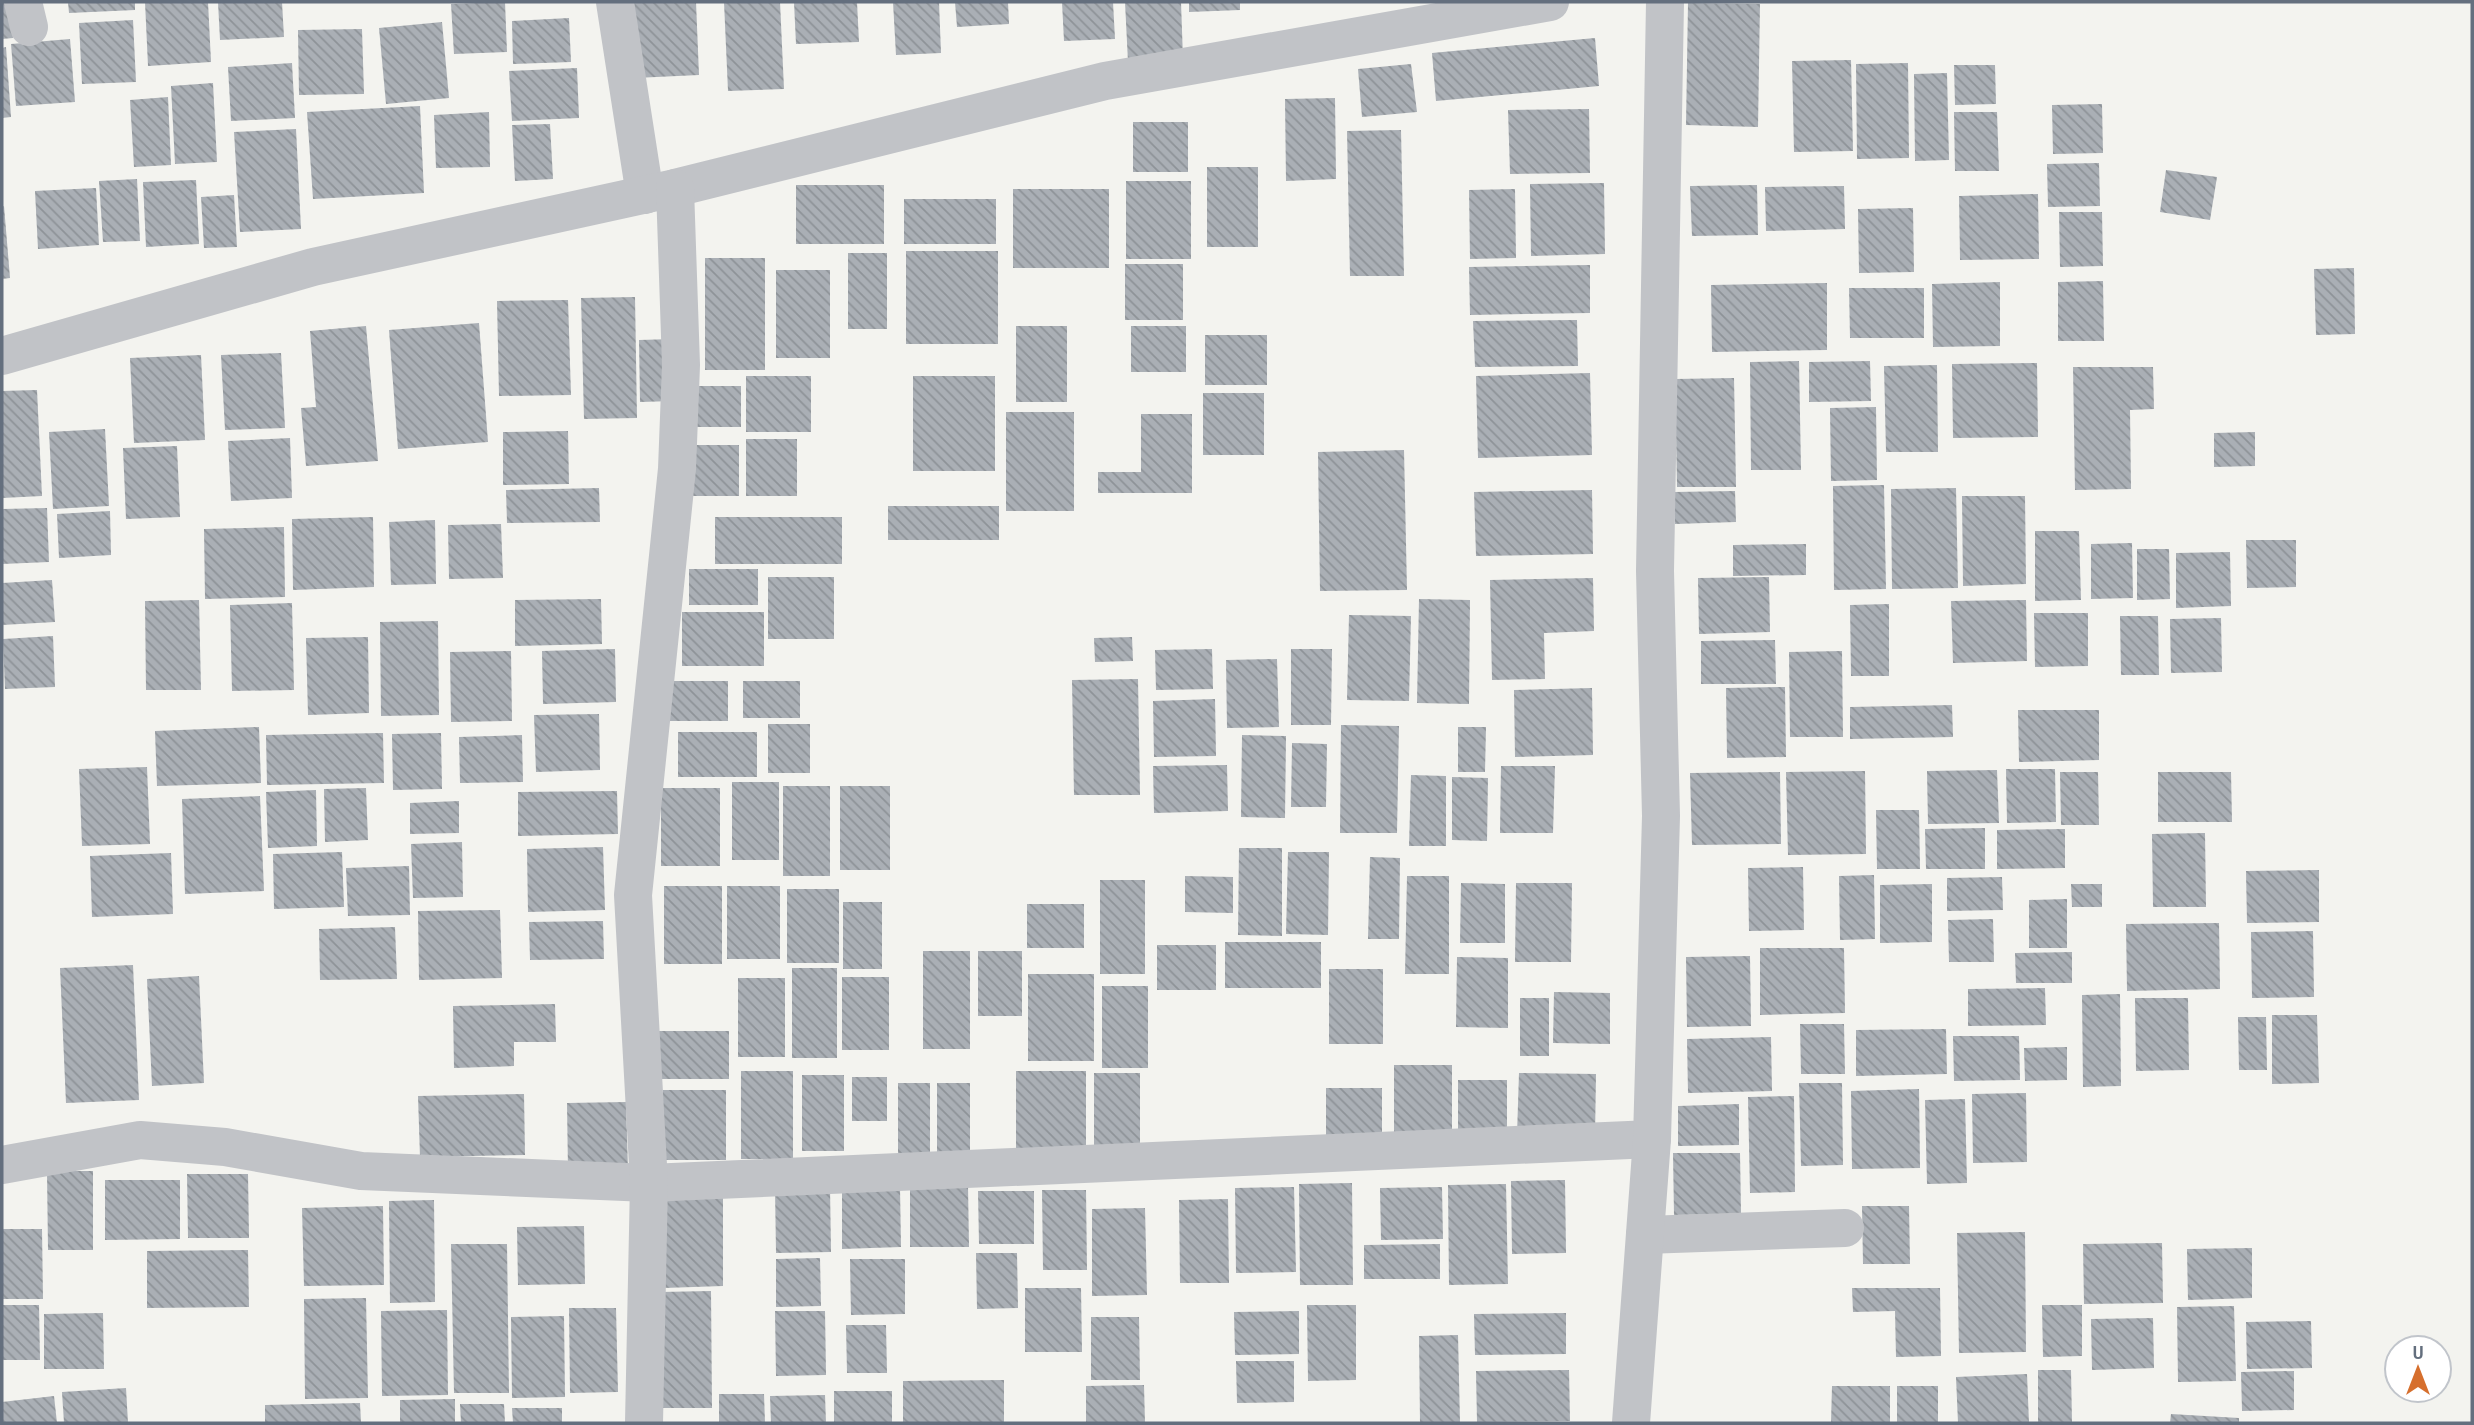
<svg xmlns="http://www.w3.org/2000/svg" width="2474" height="1425" font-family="'Archivo Narrow',sans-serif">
<defs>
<pattern id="building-back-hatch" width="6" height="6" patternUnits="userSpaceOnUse" patternTransform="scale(1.75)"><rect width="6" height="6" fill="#aaafb5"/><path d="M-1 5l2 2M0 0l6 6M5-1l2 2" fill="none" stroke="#8e9398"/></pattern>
</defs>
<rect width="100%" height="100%" fill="#f3f3ef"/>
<g fill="url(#building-back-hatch)">
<polygon points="2,2 10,2 13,38 2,39"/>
<polygon points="68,2 135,2 135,10 69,13"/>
<polygon points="145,2 208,2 211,62 148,66"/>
<polygon points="218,2 282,2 284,37 220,40"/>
<polygon points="505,2 507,52 454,54 451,4"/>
<polygon points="631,2 696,2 699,75 635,78"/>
<polygon points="724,2 780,2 784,89 728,91"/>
<polygon points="794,2 857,2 859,42 796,44"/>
<polygon points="893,2 939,2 941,53 896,55"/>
<polygon points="955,2 1008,2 1009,24 957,27"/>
<polygon points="1062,2 1113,2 1115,39 1064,41"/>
<polygon points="1125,2 1181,2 1183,59 1128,62"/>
<polygon points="1189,2 1240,2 1240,10 1189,12"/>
<polygon points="1688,3 1760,4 1758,127 1686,125"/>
<polygon points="569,18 571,62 513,64 512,21"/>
<polygon points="133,20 136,82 82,84 79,23"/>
<polygon points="442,22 449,98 386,104 379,28"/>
<polygon points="362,29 364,94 299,95 298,30"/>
<polygon points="1595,38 1599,86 1436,101 1432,53"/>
<polygon points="70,39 75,102 16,106 11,44"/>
<polygon points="6,47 11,117 2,118 2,48"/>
<polygon points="1851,60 1853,151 1794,152 1792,61"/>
<polygon points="292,63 295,118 231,121 228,67"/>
<polygon points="1908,63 1909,158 1857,159 1856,64"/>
<polygon points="1411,64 1417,112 1362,117 1358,69"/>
<polygon points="1954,65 1995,65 1996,104 1955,105"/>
<polygon points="577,68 579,118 512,121 509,71"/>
<polygon points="1947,73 1949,160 1915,161 1914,74"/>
<polygon points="213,83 217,162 175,164 171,86"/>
<polygon points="168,97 171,165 134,167 130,100"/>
<polygon points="1335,98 1336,179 1286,181 1285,99"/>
<polygon points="2102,104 2103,153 2053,154 2052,105"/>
<polygon points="420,106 424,193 313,199 307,112"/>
<polygon points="1589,109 1590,173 1510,174 1508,110"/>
<polygon points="489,112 490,167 436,168 434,115"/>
<polygon points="1954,112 1997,112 1999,171 1955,171"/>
<rect x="1133" y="122" width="55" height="50"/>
<polygon points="550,124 553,179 515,181 512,125"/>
<polygon points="296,129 301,229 240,232 234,132"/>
<polygon points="1401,130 1404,276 1350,276 1347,131"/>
<polygon points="2099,163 2100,206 2048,207 2047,164"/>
<rect x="1207" y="167" width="51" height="80"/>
<polygon points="2166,170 2217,177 2210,220 2160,212"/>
<polygon points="137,179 140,241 103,242 99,181"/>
<polygon points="196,180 199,244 146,247 143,182"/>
<rect x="1126" y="181" width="65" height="78"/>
<polygon points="1604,183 1605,254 1531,256 1530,184"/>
<rect x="796" y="185" width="88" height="59"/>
<polygon points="1757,185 1758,235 1692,236 1690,186"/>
<polygon points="1844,186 1845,229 1766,231 1765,187"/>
<polygon points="96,188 99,245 38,249 35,191"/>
<rect x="1013" y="189" width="96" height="79"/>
<polygon points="1515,189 1516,258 1470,259 1469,190"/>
<polygon points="2038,194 2039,259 1960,260 1959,196"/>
<polygon points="234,195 237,247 204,248 201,197"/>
<rect x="904" y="199" width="92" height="45"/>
<polygon points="4,206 10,278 2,279 2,207"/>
<polygon points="1913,208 1914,272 1859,273 1858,209"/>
<polygon points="2059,212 2102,212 2103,266 2060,267"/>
<rect x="906" y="251" width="92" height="93"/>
<rect x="848" y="253" width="39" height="76"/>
<rect x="705" y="258" width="60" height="112"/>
<rect x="1125" y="264" width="58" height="56"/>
<polygon points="1590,265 1590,313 1470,315 1469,267"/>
<polygon points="2354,268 2355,334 2316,335 2314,269"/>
<rect x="776" y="270" width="54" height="88"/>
<polygon points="2103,281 2104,341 2058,341 2058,282"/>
<polygon points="2000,282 2000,346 1933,347 1932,284"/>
<polygon points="1827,283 1827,350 1712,352 1711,285"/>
<polygon points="1849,288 1924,288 1924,338 1850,338"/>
<polygon points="635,297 637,418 584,419 581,298"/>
<polygon points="568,300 571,395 499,396 497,301"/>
<polygon points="1577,320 1578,366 1475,367 1473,321"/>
<polygon points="479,323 488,442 398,449 389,330"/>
<polygon points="366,326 378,461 306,466 301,408 316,407 310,331"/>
<rect x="1016" y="326" width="51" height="76"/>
<rect x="1131" y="326" width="55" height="46"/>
<rect x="1205" y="335" width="62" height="50"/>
<polygon points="673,339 674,401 640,402 639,340"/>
<polygon points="281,353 285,428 225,430 221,355"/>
<polygon points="201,355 205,440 134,443 130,358"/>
<polygon points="1799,361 1801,470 1751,470 1750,362"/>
<polygon points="1870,361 1871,401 1809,402 1809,362"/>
<polygon points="2037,363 2038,437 1953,438 1952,364"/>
<polygon points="1937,365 1938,452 1886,452 1884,366"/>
<polygon points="2073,367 2153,367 2154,409 2130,410 2131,489 2075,490"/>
<polygon points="1590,373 1592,455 1478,458 1476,376"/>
<rect x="746" y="376" width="65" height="56"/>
<rect x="913" y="376" width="82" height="95"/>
<polygon points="1734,378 1736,487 1677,487 1675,379"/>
<rect x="692" y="386" width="49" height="41"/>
<polygon points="37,390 42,496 2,498 2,391"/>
<rect x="1203" y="393" width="61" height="62"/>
<polygon points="1876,407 1877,480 1831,481 1830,408"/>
<rect x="1006" y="412" width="68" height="99"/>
<polygon points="1141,414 1192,414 1192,493 1098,493 1098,472 1141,472"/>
<polygon points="105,429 109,506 53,509 49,432"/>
<polygon points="568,431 569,484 503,485 503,432"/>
<polygon points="2255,432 2255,466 2214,467 2214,433"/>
<polygon points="290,438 292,498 231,501 228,441"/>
<rect x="746" y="439" width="51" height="57"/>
<rect x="688" y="445" width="51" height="51"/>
<polygon points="177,446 180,517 126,519 123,448"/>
<polygon points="1404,450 1407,590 1320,591 1318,452"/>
<polygon points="1884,485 1886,589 1834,590 1833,486"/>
<polygon points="599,488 600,522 507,523 506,490"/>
<polygon points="1956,488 1958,588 1892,589 1891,489"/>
<polygon points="1592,490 1593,554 1476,556 1474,492"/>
<polygon points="1735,491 1736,522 1675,524 1674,492"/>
<polygon points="1962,496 2025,496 2026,584 1963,586"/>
<rect x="888" y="506" width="111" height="34"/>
<polygon points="47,508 49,562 2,564 2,509"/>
<polygon points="110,511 111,555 59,558 57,514"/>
<polygon points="373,517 374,587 293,590 292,519"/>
<rect x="715" y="517" width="127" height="47"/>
<polygon points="435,520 436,584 391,585 389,522"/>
<polygon points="501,524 503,578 449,579 448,525"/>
<polygon points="284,527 285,597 205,599 204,529"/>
<polygon points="2035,531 2079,531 2081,600 2035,601"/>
<polygon points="2246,540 2296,540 2296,587 2247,588"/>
<polygon points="2132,543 2133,598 2091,599 2091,544"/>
<polygon points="1806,544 1806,575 1733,576 1733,545"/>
<polygon points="2137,549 2169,549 2170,599 2137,600"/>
<polygon points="2230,552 2231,606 2176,608 2176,553"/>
<rect x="689" y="569" width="69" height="36"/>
<rect x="768" y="577" width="66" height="62"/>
<polygon points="1769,577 1770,632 1699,634 1698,578"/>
<polygon points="1593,578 1594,631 1544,633 1545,679 1492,680 1490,580"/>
<polygon points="52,580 55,622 2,625 2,583"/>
<polygon points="601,599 602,644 515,646 515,600"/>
<polygon points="1419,599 1470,600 1469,704 1417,703"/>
<polygon points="199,600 201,690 146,690 145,601"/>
<polygon points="2026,600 2027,661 1953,663 1951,601"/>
<polygon points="292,603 294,690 232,691 230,605"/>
<polygon points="1889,604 1889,676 1851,676 1850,605"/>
<rect x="682" y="612" width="82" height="54"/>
<polygon points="2034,613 2088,613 2088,666 2035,667"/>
<polygon points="1349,615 1411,616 1409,701 1347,700"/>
<polygon points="2120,616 2158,616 2159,675 2121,675"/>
<polygon points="2221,618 2222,672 2171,673 2170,619"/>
<polygon points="438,621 439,715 381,716 380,622"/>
<polygon points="53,636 55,687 5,689 3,639"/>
<polygon points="368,637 369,713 308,715 306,638"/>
<polygon points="1132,637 1133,661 1095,662 1094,638"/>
<polygon points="1775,640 1776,684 1701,684 1701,641"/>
<polygon points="615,649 616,702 543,704 542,651"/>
<polygon points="1212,649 1213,689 1156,690 1155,650"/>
<polygon points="1291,649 1332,649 1331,725 1291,725"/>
<polygon points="511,651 512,721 451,722 450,652"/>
<polygon points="1842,651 1843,737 1790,737 1789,652"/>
<polygon points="1277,659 1279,727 1227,728 1226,660"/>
<polygon points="1138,679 1140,795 1074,795 1072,680"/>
<rect x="670" y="681" width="58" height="40"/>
<rect x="743" y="681" width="57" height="37"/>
<polygon points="1785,687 1786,757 1727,758 1726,688"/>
<polygon points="1592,688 1593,755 1515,757 1514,690"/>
<polygon points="1215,699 1216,756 1154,757 1153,701"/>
<polygon points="1952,705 1953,737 1850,739 1850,707"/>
<polygon points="2018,710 2099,710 2099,760 2019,762"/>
<polygon points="599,714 600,770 536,772 534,715"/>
<rect x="768" y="724" width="42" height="49"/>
<polygon points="1341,725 1399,726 1397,833 1340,833"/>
<polygon points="259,727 261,783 157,786 155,731"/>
<polygon points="1458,727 1486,727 1485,772 1458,772"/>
<rect x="678" y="732" width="79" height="45"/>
<polygon points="383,733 384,783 267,785 266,735"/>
<polygon points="441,733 442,789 393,790 392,734"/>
<polygon points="522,735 523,782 460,783 459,737"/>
<polygon points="1242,735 1286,736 1285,818 1241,817"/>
<polygon points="1292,743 1327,744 1326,807 1291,807"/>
<polygon points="1227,765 1228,811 1154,813 1153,766"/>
<polygon points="1501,766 1555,766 1553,833 1500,833"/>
<polygon points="147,767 150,844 82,846 79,769"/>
<polygon points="2006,769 2055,769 2056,822 2007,823"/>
<polygon points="1997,770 1999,823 1928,824 1927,771"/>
<polygon points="1865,771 1866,854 1788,855 1786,772"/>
<polygon points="1780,772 1781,844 1692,845 1690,773"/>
<polygon points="2060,772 2098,772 2099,825 2061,825"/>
<polygon points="2158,772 2231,772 2232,822 2158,822"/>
<polygon points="1411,775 1446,776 1446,846 1409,846"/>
<polygon points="1452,777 1488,778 1487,841 1452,840"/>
<rect x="732" y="782" width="47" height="78"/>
<rect x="783" y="786" width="47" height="90"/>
<rect x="840" y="786" width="50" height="84"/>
<polygon points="366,788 368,840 325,842 324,789"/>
<rect x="661" y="788" width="59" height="78"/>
<polygon points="316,790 317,846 268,848 266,792"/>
<polygon points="617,791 618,834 518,836 518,792"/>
<polygon points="260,796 264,891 185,894 182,799"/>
<polygon points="459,801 459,833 410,834 410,803"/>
<polygon points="1876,810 1919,810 1920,869 1877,869"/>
<polygon points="1985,828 1985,869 1926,869 1925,829"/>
<polygon points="2065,829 2065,868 1997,869 1997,830"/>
<polygon points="2205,833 2206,907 2153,907 2152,834"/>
<polygon points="462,842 463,897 413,898 411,844"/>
<polygon points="603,847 605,910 528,912 527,849"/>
<polygon points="1239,848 1282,848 1282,936 1238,935"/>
<polygon points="342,852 344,907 274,909 273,854"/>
<polygon points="1288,852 1329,852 1328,935 1286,934"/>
<polygon points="171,853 173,914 92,917 90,856"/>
<polygon points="1370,857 1400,858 1399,939 1368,939"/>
<polygon points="409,866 410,915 348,916 346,868"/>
<polygon points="1803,867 1804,930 1749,931 1748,868"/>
<polygon points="2319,870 2319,922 2247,923 2246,871"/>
<polygon points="1874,875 1875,939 1840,940 1839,876"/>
<polygon points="1185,876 1233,877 1233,913 1185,912"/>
<polygon points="1407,876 1449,876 1449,974 1405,974"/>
<polygon points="2002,877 2003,910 1947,911 1947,878"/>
<rect x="1100" y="880" width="45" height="94"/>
<polygon points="1461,883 1505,884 1505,943 1460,943"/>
<polygon points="1516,883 1572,883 1571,962 1515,962"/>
<polygon points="1932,884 1932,942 1880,943 1880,885"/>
<polygon points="2071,884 2102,884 2102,907 2072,907"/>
<rect x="664" y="886" width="58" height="78"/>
<rect x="727" y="886" width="53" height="73"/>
<rect x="787" y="889" width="52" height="74"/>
<polygon points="2067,899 2067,948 2029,948 2029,900"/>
<rect x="843" y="902" width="39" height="67"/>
<rect x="1027" y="904" width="57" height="44"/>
<polygon points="500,910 502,978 419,980 418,911"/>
<polygon points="1993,919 1994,962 1949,962 1948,920"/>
<polygon points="603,921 604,959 530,960 529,922"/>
<polygon points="2219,923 2220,989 2127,991 2126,924"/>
<polygon points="395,927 397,979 320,980 319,929"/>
<polygon points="2313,931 2314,997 2252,998 2251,932"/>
<rect x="1225" y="942" width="96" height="46"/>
<rect x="1157" y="945" width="59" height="45"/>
<polygon points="1760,948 1844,948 1845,1013 1760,1015"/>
<rect x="923" y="951" width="47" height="98"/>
<rect x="978" y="951" width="44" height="65"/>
<polygon points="2072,952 2072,983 2016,983 2015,953"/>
<polygon points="1750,956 1751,1026 1687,1027 1686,957"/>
<polygon points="1457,957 1508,958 1508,1028 1456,1027"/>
<polygon points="133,965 139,1100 66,1103 60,968"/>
<rect x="792" y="968" width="45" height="90"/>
<rect x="1329" y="969" width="54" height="75"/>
<rect x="1028" y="974" width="66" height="87"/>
<polygon points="199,976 204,1083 152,1086 147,979"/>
<rect x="842" y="977" width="47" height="73"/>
<rect x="738" y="978" width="47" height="79"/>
<rect x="1102" y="986" width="46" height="82"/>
<polygon points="2045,988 2046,1025 1968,1026 1968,989"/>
<polygon points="1554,992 1610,993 1610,1044 1553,1043"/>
<polygon points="2120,994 2121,1086 2083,1087 2082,995"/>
<rect x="1520" y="998" width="29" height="58"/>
<polygon points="2135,998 2188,998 2189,1070 2136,1071"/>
<polygon points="555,1004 556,1042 514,1042 514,1066 454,1068 453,1006"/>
<polygon points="2272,1015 2317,1015 2319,1083 2272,1084"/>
<polygon points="2238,1017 2266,1017 2267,1070 2239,1070"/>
<polygon points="1800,1024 1844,1024 1845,1074 1801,1074"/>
<polygon points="1946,1029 1947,1074 1856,1076 1856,1030"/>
<rect x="659" y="1031" width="70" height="48"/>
<polygon points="1953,1036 2019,1036 2020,1080 1954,1081"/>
<polygon points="1771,1037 1772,1091 1688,1093 1687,1039"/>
<polygon points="2067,1047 2067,1080 2025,1081 2024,1048"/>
<rect x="1394" y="1065" width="58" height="84"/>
<rect x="741" y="1071" width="52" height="88"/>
<rect x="1016" y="1071" width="70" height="79"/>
<rect x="1094" y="1073" width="46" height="83"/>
<polygon points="1519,1073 1596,1074 1595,1137 1517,1135"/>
<rect x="802" y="1075" width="42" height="76"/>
<rect x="852" y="1077" width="35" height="44"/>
<rect x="1458" y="1080" width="49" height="73"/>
<rect x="898" y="1083" width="32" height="73"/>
<rect x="937" y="1083" width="33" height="73"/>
<polygon points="1799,1083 1842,1083 1843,1165 1801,1166"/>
<rect x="1326" y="1088" width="56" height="68"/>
<polygon points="1919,1089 1920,1168 1852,1169 1851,1091"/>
<rect x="663" y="1090" width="63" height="70"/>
<polygon points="2026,1093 2027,1162 1973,1163 1972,1094"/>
<polygon points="524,1094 525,1155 420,1157 418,1096"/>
<polygon points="1794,1096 1795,1192 1750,1193 1748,1097"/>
<polygon points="1965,1099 1967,1183 1927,1184 1925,1100"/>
<polygon points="626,1102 628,1170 568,1171 567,1103"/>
<polygon points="1739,1104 1739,1145 1678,1146 1678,1106"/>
<polygon points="1673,1153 1740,1153 1741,1214 1674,1215"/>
<polygon points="47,1171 93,1171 93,1250 48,1250"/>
<polygon points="187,1174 248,1174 249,1238 188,1238"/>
<polygon points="105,1180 180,1180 180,1239 105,1240"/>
<polygon points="1565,1180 1566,1253 1512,1254 1511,1181"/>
<polygon points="1352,1183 1353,1285 1300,1285 1299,1184"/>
<polygon points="1506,1184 1508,1284 1449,1285 1448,1185"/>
<polygon points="968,1186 969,1247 910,1247 910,1187"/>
<polygon points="1294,1187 1296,1272 1236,1273 1235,1188"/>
<polygon points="1442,1187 1443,1239 1381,1240 1380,1188"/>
<polygon points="775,1188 830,1188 831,1252 776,1253"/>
<polygon points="842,1188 900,1188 901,1247 842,1249"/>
<polygon points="1042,1190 1086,1190 1087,1270 1043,1270"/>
<polygon points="978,1191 1034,1191 1034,1244 979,1244"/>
<polygon points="723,1195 723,1286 664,1288 663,1196"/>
<polygon points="1228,1199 1229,1283 1180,1283 1179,1200"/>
<polygon points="434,1200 435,1302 390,1303 389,1201"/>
<polygon points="383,1206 384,1285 304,1286 302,1208"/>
<polygon points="1862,1206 1909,1206 1910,1264 1863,1264"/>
<polygon points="1145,1208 1147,1295 1092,1296 1092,1209"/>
<polygon points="584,1226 585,1284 518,1285 517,1227"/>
<polygon points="2,1229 42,1229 43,1299 2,1299"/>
<polygon points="2025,1232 2026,1352 1959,1353 1957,1233"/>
<polygon points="2162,1243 2163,1303 2084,1304 2083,1244"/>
<polygon points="451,1244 507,1244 509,1393 454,1393"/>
<polygon points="1440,1244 1440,1279 1364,1279 1364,1245"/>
<polygon points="2252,1248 2252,1298 2188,1300 2187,1249"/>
<polygon points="248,1250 249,1307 147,1308 147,1251"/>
<polygon points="976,1253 1017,1253 1018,1308 977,1309"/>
<polygon points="820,1258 821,1306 776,1307 776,1259"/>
<polygon points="850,1259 905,1259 905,1314 851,1315"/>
<polygon points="1025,1288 1081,1288 1082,1352 1025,1352"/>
<polygon points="1852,1288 1940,1288 1941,1356 1896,1357 1895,1311 1853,1312"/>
<polygon points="711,1291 712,1408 661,1408 660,1292"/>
<polygon points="366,1298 368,1398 305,1399 304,1299"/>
<polygon points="2,1305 39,1305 40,1360 2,1360"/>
<polygon points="1307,1305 1356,1305 1356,1380 1308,1381"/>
<polygon points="2042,1305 2082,1305 2082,1356 2043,1357"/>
<polygon points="2234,1306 2236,1381 2178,1382 2177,1307"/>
<polygon points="569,1308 616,1308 618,1392 570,1393"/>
<polygon points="447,1310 448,1395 382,1396 381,1311"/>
<polygon points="775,1311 825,1311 826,1375 776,1376"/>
<polygon points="1299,1311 1299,1354 1235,1355 1234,1312"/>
<polygon points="103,1313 104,1369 44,1369 44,1314"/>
<polygon points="1566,1313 1566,1354 1475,1355 1474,1314"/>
<polygon points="564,1316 565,1397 512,1398 511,1317"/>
<polygon points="1091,1317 1139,1317 1140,1380 1091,1380"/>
<polygon points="2153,1318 2154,1368 2092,1370 2091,1319"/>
<polygon points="2311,1321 2312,1368 2247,1369 2246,1322"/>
<polygon points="846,1325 886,1325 887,1373 847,1373"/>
<polygon points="1458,1335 1460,1423 1420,1423 1419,1336"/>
<polygon points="1236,1361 1294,1361 1294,1402 1237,1403"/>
<polygon points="1569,1370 1570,1421 1477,1422 1476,1371"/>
<polygon points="2038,1370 2071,1370 2072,1423 2038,1423"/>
<polygon points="2294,1371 2294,1410 2242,1411 2241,1372"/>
<polygon points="2027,1374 2029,1423 1958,1423 1956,1377"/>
<polygon points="1004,1380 1004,1423 903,1423 903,1381"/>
<polygon points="1144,1385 1145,1423 1086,1423 1086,1386"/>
<polygon points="1832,1386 1890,1386 1890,1423 1831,1423"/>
<rect x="1897" y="1386" width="41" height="37"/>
<polygon points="126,1388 128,1423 64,1423 62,1392"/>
<rect x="834" y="1391" width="58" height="32"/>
<polygon points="719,1394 764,1394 765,1423 719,1423"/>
<polygon points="825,1395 826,1423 771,1423 770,1396"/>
<polygon points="54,1396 57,1423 2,1423 2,1402"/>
<polygon points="455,1399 455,1423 400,1423 400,1400"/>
<polygon points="360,1403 361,1423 265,1423 265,1405"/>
<polygon points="460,1404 504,1404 505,1423 461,1423"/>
<polygon points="512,1408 562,1408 562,1423 513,1423"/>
<polygon points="2171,1414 2239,1418 2239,1423 2170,1423"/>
</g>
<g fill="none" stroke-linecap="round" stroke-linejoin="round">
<g stroke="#c1c3c7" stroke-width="38">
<polyline points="23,2 29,27"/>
<polyline points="615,2 645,195"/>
<polyline points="2,356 313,267 675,188 1105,81 1550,2"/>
<polyline points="2,1165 140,1140 225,1147 361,1171 649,1183 1652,1139"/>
<polyline points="1645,1235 1845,1228"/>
<polyline points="644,1423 649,1183 633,895 677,469 681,365 675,188"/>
<polyline points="1631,1423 1652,1139 1661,816 1655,571 1665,2"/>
</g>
</g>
<rect width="2474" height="1425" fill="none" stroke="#646f7e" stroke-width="7"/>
<g transform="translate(2418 1369)"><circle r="33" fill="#ffffff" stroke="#c1c5cb" stroke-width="2"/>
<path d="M0-5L12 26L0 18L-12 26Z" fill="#d66f2d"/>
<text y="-10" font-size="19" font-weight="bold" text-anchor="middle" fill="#646f7e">U</text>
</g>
</svg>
